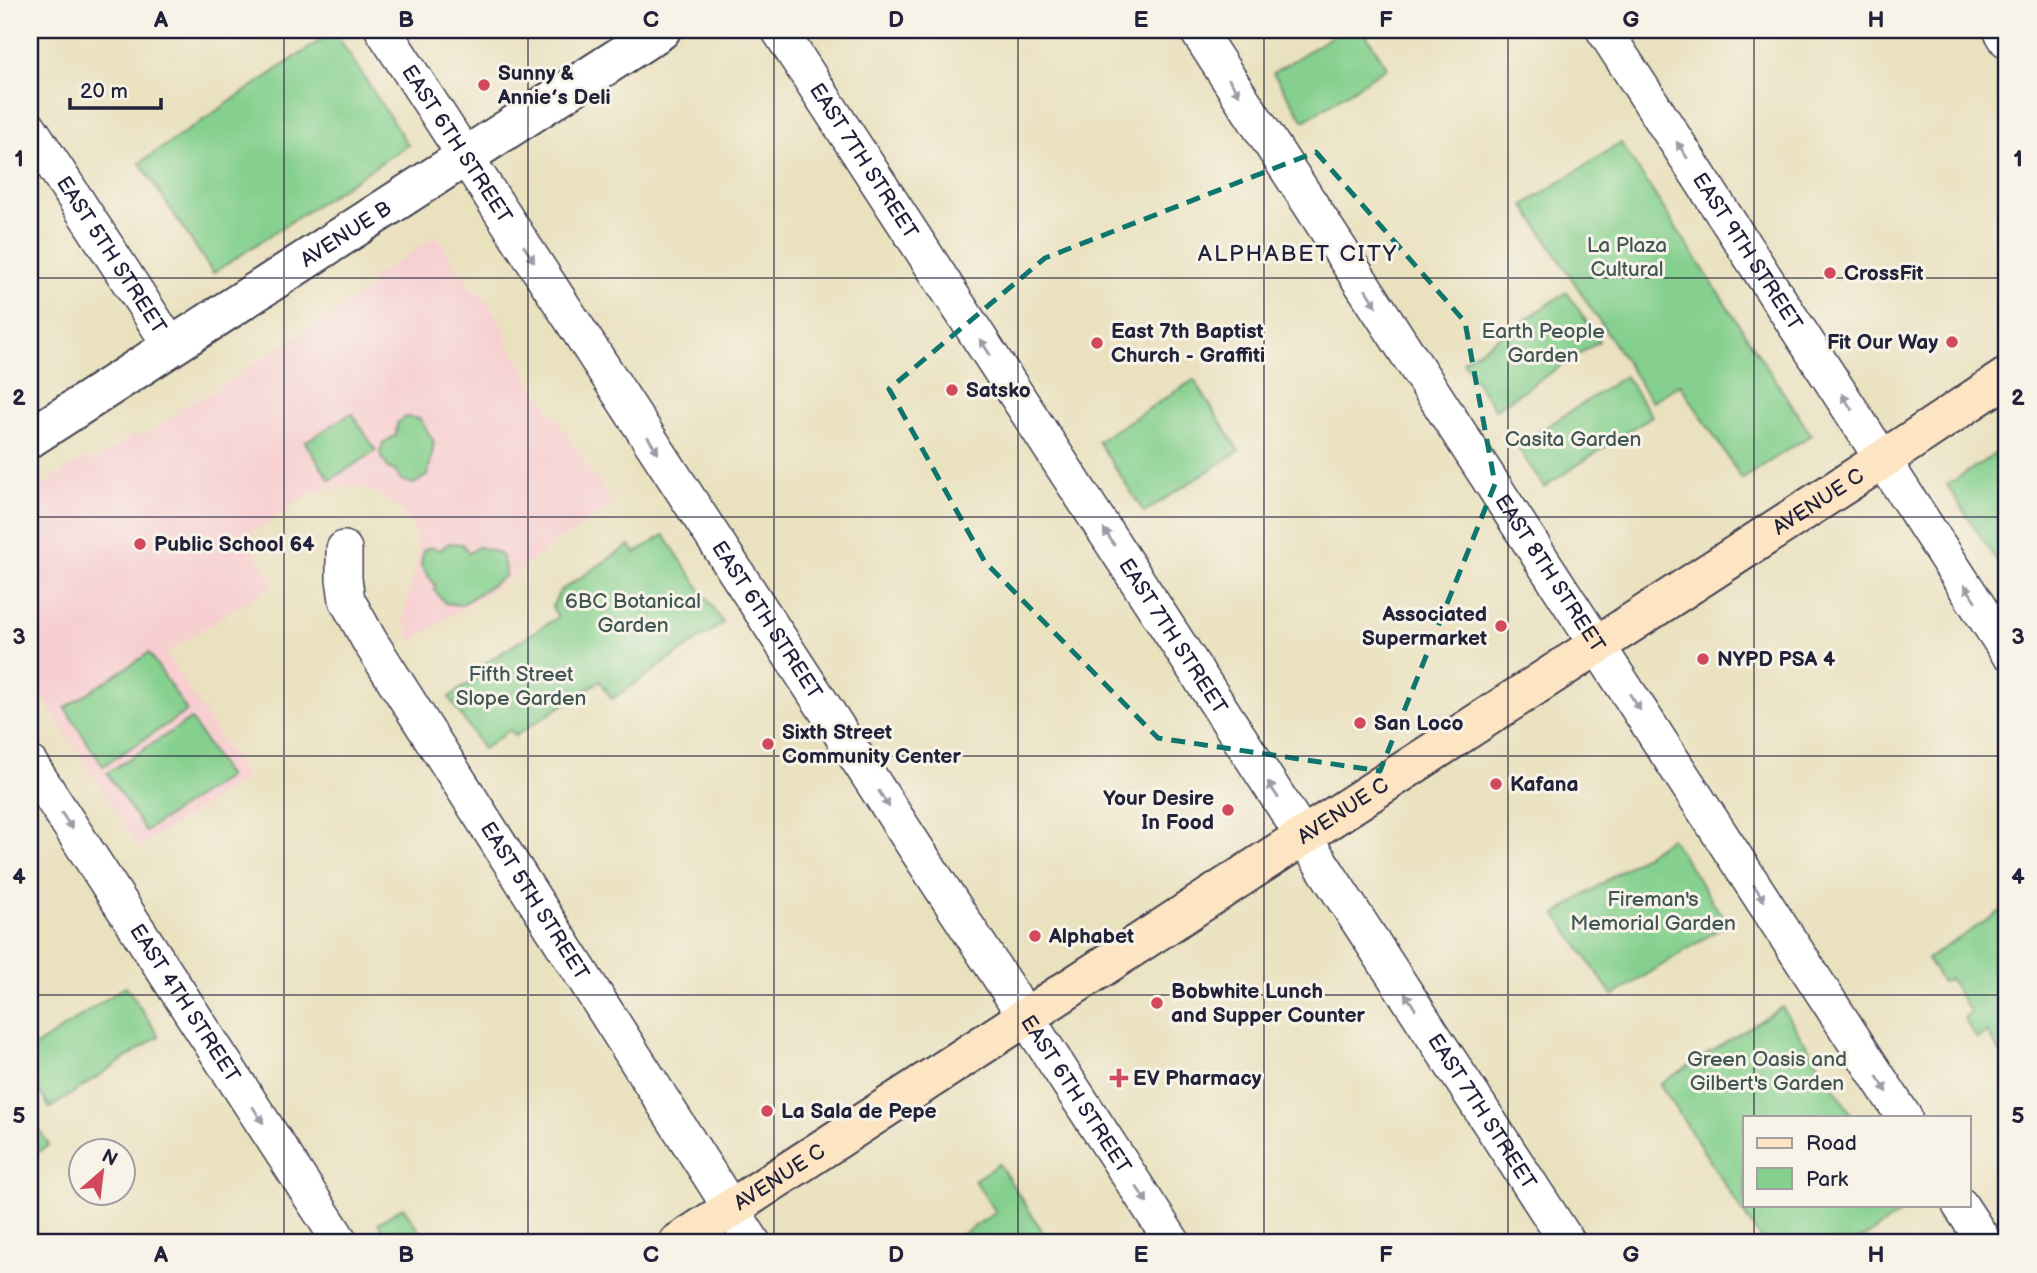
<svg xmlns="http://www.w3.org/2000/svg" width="2037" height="1273" font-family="'Balsamiq Sans',sans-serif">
<rect width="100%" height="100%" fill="#f7f3e8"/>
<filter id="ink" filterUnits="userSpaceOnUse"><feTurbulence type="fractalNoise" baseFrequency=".0143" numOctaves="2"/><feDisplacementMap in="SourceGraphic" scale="14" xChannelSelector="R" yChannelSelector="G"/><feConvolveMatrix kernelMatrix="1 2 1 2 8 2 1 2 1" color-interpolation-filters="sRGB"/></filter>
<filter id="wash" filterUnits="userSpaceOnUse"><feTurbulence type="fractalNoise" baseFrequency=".00686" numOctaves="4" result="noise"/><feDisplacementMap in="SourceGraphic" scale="28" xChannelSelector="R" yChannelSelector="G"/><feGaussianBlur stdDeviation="1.57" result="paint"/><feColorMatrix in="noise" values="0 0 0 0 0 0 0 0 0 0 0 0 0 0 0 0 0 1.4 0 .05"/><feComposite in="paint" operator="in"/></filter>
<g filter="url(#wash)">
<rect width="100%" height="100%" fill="#eae1bf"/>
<polygon fill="#f7cfd0" points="437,236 474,293 479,290 508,335 504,338 596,480 598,480 613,503 613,506 544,551 510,579 412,641 404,623 407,600 419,552 413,528 400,509 377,493 351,486 332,488 310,496 294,504 246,538 275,583 166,653 247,779 139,848 30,678 30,493 85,457 90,463 136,433 140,438 177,414 176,411 198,397 200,399 372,287 369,280"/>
<g fill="#85d08e" stroke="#547964" stroke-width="2">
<polygon points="1342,30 1363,30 1387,67 1304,121 1273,73"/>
<polygon points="334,31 408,145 213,273 140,163"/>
<polygon points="1621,143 1811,435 1742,479 1680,384 1652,402 1524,205"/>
<polygon points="1567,292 1599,341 1495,409 1463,361"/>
<polygon points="1625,376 1652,416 1544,487 1517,446"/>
<polygon points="1194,380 1239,451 1144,512 1098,441"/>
<polygon points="352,413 376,451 330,480 305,442"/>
<polygon points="406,417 420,419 434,442 428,475 414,484 401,480 394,470 389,469 380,454 383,443 396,435 397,423"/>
<polygon points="2007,446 2007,577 1947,485"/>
<polygon points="664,535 723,623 612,699 600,681 515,736 510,730 483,749 449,697 474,680 478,668 558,617 552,607 560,591 630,545 635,553"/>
<path d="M449,543L462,544L469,553L478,547C500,552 505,552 505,576L461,605L445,603L435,591V585L421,566L423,551L430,547L440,550Z"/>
<polygon points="149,653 187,711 103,766 65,708"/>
<polygon points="191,719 228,777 145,831 107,773"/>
<polygon points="1671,838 1727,924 1613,996 1556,914"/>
<polygon points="2007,907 2007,1050 2001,1054 1987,1032 1977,1039 1964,1018 1971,1013 1949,979 1942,982 1927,959"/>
<polygon points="126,986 159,1036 50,1108 30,1077 30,1050"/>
<polygon points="1782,1007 1853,1117 1745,1117 1745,1205 1910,1205 1911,1207 1855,1243 1763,1243 1660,1084"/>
<polygon points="35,1123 49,1145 30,1157 30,1127"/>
<polygon points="999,1164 1050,1243 949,1243 996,1212 974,1180"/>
<polygon points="403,1207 428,1243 391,1243 378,1223"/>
</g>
</g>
<g filter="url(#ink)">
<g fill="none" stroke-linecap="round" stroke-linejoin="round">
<defs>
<g id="minor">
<path id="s1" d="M383,30L1173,1243"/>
<path id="s2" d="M779,30L1568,1243"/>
<path id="s3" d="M1197,30L1904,1117"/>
<path id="s4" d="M1604,30L2007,651"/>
<polyline points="2001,30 2007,40"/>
<path id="s5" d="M30,129L171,346"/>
<path id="s6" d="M344,549V579L347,600L369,640L753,1243"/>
<path id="s7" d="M30,764L341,1243"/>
<polyline points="1960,1205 1985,1243"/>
</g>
<g id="tertiary">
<path id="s8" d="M30,438L661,30"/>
</g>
<g id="secondary">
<path id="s9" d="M678,1243L1905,445L2007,377"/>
</g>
</defs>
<use href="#minor" stroke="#403f4f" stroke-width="38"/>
<use href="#tertiary" stroke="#403f4f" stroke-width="42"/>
<use href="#secondary" stroke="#403f4f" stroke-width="42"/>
<use href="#minor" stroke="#fff" stroke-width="35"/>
<use href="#tertiary" stroke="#fff" stroke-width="38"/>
<use href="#secondary" stroke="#fde5c4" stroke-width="38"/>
</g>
<defs><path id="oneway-solid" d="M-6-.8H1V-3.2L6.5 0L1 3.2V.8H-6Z" transform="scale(1.75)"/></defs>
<g fill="#9c9ca7">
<use href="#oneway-solid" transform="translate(1234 87) rotate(57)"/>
<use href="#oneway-solid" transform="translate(1682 150) rotate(-123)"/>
<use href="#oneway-solid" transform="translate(529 254) rotate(57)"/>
<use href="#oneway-solid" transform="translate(1371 298) rotate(57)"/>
<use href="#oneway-solid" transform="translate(985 347) rotate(-123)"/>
<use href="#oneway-solid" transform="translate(1847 402) rotate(-123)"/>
<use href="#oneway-solid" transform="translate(653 445) rotate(57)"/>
<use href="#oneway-solid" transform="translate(1109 537) rotate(-123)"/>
<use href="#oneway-solid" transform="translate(1970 593) rotate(-123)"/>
<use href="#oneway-solid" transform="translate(1635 702) rotate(57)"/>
<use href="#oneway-solid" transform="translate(1273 790) rotate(-123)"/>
<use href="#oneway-solid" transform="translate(884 799) rotate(57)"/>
<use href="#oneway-solid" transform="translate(67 821) rotate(57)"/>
<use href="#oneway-solid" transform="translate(1759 893) rotate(57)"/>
<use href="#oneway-solid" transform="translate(1410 1001) rotate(-123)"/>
<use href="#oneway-solid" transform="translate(1882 1084) rotate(57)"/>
<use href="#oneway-solid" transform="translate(258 1115) rotate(57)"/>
<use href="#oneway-solid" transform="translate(1142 1195) rotate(57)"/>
</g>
</g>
<path fill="none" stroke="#0f766e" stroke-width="5" stroke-dasharray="14 9" stroke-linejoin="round" d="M1316,152L1465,322L1495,484L1380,771L1158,738L985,562L889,389L1045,258Z"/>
<path fill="none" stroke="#22223b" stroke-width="2" stroke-opacity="0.55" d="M284,30V1243M528,30V1243M774,30V1243M1018,30V1243M1264,30V1243M1508,30V1243M1754,30V1117M30,278H2007M30,517H2007M30,756H2007M30,995H2007M1754,1205V1243"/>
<g fill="#d1495b" stroke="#f7f3e8" stroke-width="2.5">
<circle cx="484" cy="85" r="7"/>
<circle cx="1830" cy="273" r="7"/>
<circle cx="1952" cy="342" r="7"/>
<circle cx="1097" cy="343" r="7"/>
<circle cx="952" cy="390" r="7"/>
<circle cx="140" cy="544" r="7"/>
<circle cx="1501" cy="626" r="7"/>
<circle cx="1703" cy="659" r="7"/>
<circle cx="1360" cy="723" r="7"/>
<circle cx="768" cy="744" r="7"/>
<circle cx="1496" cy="784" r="7"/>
<circle cx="1228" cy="810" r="7"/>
<circle cx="1035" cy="936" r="7"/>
<circle cx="1157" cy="1003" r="7"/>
<path d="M1115.5 1067.5h7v7h7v7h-7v7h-7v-7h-7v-7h7z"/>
<circle cx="767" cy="1111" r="7"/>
</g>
<g text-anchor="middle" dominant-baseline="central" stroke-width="6" stroke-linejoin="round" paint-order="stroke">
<g font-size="21" font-weight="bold" fill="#22223b" stroke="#f7f3e8" text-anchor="start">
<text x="498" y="73">Sunny &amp;<tspan x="498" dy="24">Annie’s Deli</tspan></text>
<text x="1844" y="273">CrossFit</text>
<text x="1111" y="331">East 7th Baptist<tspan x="1111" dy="24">Church - Graffiti</tspan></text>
<text x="1938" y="342" text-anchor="end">Fit Our Way</text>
<text x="966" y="390">Satsko</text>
<text x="154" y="544">Public School 64</text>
<text x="1487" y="614" text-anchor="end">Associated<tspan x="1487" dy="24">Supermarket</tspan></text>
<text x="1717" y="659">NYPD PSA 4</text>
<text x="1374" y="723">San Loco</text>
<text x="782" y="732">Sixth Street<tspan x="782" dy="24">Community Center</tspan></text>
<text x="1510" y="784">Kafana</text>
<text x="1214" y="798" text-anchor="end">Your Desire<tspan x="1214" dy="24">In Food</tspan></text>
<text x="1049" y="936">Alphabet</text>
<text x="1171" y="991">Bobwhite Lunch<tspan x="1171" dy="24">and Supper Counter</tspan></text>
<text x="1133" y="1078">EV Pharmacy</text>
<text x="781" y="1111">La Sala de Pepe</text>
</g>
<g font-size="21" fill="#22223b" stroke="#f7f3e8">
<text stroke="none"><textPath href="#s1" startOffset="136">EAST 6TH STREET</textPath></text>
<text stroke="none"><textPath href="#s2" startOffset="156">EAST 7TH STREET</textPath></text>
<text stroke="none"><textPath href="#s8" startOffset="376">AVENUE B</textPath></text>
<text stroke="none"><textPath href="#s4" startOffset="264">EAST 9TH STREET</textPath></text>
<text stroke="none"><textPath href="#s5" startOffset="150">EAST 5TH STREET</textPath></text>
<text stroke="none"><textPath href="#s9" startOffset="1360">AVENUE C</textPath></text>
<text stroke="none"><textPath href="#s3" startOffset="648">EAST 8TH STREET</textPath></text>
<text stroke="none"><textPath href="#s1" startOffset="704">EAST 6TH STREET</textPath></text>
<text stroke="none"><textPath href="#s2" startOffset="723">EAST 7TH STREET</textPath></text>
<text stroke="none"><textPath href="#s9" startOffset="793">AVENUE C</textPath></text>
<text stroke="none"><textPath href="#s6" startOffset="406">EAST 5TH STREET</textPath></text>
<text stroke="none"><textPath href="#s7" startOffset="285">EAST 4TH STREET</textPath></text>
<text stroke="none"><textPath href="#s1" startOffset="1270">EAST 6TH STREET</textPath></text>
<text stroke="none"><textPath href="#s2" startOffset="1290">EAST 7TH STREET</textPath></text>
<text stroke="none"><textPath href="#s9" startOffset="121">AVENUE C</textPath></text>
</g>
<g font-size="21" fill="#405654" stroke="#f7f3e8">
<text x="1627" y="245">La Plaza<tspan x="1627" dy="24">Cultural</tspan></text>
<text x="1543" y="331">Earth People<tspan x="1543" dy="24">Garden</tspan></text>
<text x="1573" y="439">Casita Garden</text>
<text x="633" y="601">6BC Botanical<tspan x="633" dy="24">Garden</tspan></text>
<text x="521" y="674">Fifth Street<tspan x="521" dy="24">Slope Garden</tspan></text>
<text x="1653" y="899">Fireman's<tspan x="1653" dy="24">Memorial Garden</tspan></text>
<text x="1767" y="1059">Green Oasis and<tspan x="1767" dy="24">Gilbert's Garden</tspan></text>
</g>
<g font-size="23" letter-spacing="2" fill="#22223b" stroke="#f7f3e8">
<text x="1298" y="254">ALPHABET CITY</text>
</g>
</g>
<rect width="2037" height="1273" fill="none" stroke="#f7f3e8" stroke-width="77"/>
<rect x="1743" y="1116" width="228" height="91" fill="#f7f3e8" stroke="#a29fa3" stroke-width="2"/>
<rect x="1757" y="1138" width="35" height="10" fill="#fde5c4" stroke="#a29fa3" stroke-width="2"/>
<text x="1806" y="1150" font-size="21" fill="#22223b">Road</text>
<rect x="1757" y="1168" width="35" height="21" fill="#85d08e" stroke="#a29fa3" stroke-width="2"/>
<text x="1806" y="1186" font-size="21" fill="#22223b">Park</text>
<g transform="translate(102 1172) rotate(28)"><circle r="33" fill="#f7f3e8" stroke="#a29fa3" stroke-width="2"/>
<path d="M0-5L12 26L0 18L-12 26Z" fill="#d1495b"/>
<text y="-10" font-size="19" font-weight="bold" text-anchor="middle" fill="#22223b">N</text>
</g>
<path d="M70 98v10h91v-10" fill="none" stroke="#22223b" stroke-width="3.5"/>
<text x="80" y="98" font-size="21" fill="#22223b" stroke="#f7f3e8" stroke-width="5" paint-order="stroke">20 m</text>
<rect x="38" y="38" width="1960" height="1196" fill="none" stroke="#22223b" stroke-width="2.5"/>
<g font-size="23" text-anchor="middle" font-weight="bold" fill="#22223b">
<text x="161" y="27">A</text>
<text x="406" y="27">B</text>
<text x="651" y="27">C</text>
<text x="896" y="27">D</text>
<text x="1141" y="27">E</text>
<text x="1386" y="27">F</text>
<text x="1631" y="27">G</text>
<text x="1876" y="27">H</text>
<text x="19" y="166">1</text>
<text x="2018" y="166">1</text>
<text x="19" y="405">2</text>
<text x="2018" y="405">2</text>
<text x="19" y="644">3</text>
<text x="2018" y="644">3</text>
<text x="19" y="884">4</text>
<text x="2018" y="884">4</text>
<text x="19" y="1123">5</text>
<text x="2018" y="1123">5</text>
<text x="161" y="1262">A</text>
<text x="406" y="1262">B</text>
<text x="651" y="1262">C</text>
<text x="896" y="1262">D</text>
<text x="1141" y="1262">E</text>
<text x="1386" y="1262">F</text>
<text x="1631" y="1262">G</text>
<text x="1876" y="1262">H</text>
</g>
</svg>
